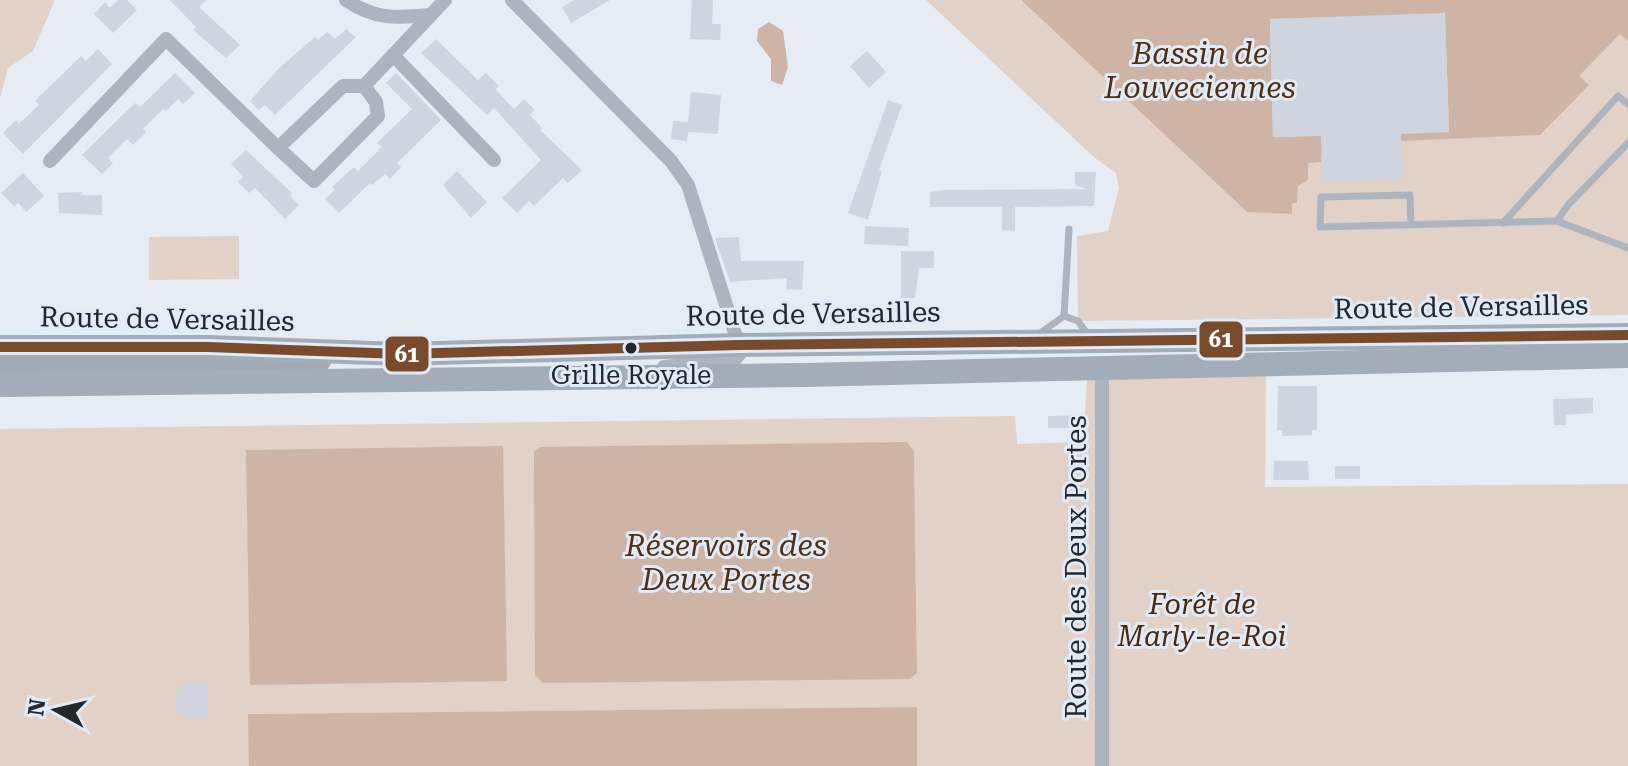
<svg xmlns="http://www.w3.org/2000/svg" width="1628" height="766" font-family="'Roboto Serif',serif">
<rect width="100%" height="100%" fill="#e6ecf3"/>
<g fill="#e1d1c6" fill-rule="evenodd">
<polygon points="0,0 55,0 33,51 8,68 0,98"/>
<polygon points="926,0 1021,0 1247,212 1297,202 1298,186 1308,162 1321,157 1344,135 1273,137 1270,19 1445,13 1449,132 1401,140 1540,135 1588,85 1579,76 1621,33 1628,41 1628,315 1078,321 1077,236 1108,231 1119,188 1116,173 1095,158"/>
<polygon points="239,236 239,279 149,280 149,237"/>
<path d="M1266,365L1265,487L1628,484V766H917V707L249,714V766H0V429L1015,416L1017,444L1083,442L1088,369ZM907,442L914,451L917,672Z"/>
</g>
<g fill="#cdb4a4">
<polygon points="1021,0 1628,0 1628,41 1620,34 1579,76 1589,85 1540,135 1401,141 1377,134 1449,132 1445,14 1270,19 1273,137 1344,135 1328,157 1321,157 1321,162 1308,163 1308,180 1298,186 1297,203 1292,203 1292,214 1247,212"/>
<polygon points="769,22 783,31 788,67 782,85 771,81 771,59 757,41 758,29"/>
<polygon points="907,442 914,451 917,673 910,679 543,683 535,675 534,452 540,447"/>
<polygon points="503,446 507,681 250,685 246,450"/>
<polygon points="917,707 917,766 249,766 248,714"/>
</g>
<g fill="#ced5df">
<polygon points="118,0 127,0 137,10 113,33 94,14 105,2 110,8"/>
<polygon points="170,0 206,0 199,7 240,45 226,58 193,30 196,27"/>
<polygon points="574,0 610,0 571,23 562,7"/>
<polygon points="692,0 713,0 712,24 721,24 720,40 690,39"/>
<polygon points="1445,13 1449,132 1401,134 1403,179 1322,182 1321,136 1273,137 1270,19"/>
<polygon points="346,29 356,37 275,115 265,105 259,110 250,101 279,68 315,37 318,40 327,32 335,39"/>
<polygon points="436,39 478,80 486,73 499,86 495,89 514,109 524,99 535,110 530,115 542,128 540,130 582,170 568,183 563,178 534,206 529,201 517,213 502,198 541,160 494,108 487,115 421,53"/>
<polygon points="98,49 112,64 23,154 3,133 16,120 19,124 39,105 35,101 81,56 86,61"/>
<polygon points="867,51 886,72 869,88 850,66"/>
<polygon points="175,73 195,93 183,104 178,99 166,111 163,109 143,129 146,132 133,145 127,139 108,158 113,163 102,174 82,155 135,103 140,107"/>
<polygon points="396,73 441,120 397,163 401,167 390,179 385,174 372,185 370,183 339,213 325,199 335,190 332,187 354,167 358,171 382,147 377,143 412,109 386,83"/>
<polygon points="691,92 721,95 718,134 688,132 687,141 671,139 673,121 688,122"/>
<polygon points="888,100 902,105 879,170 882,171 868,220 848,213"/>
<polygon points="246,150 292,193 290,196 299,205 285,219 255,188 249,193 238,182 243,177 231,164"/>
<polygon points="457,171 487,202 471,218 443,185"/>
<polygon points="1075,172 1096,172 1094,206 1015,207 1015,231 1002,230 1002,207 930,207 930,192 943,190 1087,189 1075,185"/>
<polygon points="23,173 44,196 26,212 18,203 14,206 1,193"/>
<polygon points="83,192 80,195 102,195 102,215 59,213 58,193"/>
<polygon points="865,226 909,228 908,246 864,244"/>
<polygon points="739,237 741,261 804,261 802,290 786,289 787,278 730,282 715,238"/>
<polygon points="901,251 934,251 934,268 919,268 915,298 901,298"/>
<polygon points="1278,386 1317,386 1317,430 1312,430 1312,435 1282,436 1282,430 1277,430"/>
<polygon points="1593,398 1593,413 1566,415 1566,425 1554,425 1553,399"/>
<polygon points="1083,415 1084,428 1048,428 1048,416"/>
<polygon points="1274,461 1308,461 1309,480 1273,480"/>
<rect x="1335" y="466" width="25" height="13"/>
<polygon points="186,682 208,683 207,719 187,718 176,711 176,693"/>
</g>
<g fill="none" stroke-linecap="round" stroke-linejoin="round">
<g stroke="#acb5bf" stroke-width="7">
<polyline points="1557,221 1568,205 1628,143"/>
<polyline points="1503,223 1618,96 1628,104"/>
<polyline points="1411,225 1410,195 1321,197 1320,227 1557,221 1628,248"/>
<polyline points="1064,316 1069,229"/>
<polyline points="1064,316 1078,321 1088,335"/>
<polyline points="1039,334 1064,316"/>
</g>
<g stroke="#acb5bf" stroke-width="14">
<path d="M346,0C375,20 397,18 431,15"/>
<polyline points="512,0 671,161 688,185 741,352 736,358 664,367"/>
<polyline points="393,55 494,160"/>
<polyline points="364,86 376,102 378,116 314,181 278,148 343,86 364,86 445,0"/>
<polyline points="50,161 166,39 278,148"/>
<polyline points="1102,368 1102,766"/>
</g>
<polyline stroke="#9faab6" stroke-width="22" points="0,368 320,361"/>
<g stroke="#a3adb9" stroke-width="24">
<polyline points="0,347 208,347 401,354 739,345 1628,335"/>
<polyline points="0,385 804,375 1628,356"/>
</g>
<defs>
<polyline id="bus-1" points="0,347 208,347 401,354 739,345 1628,335"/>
</defs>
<use href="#bus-1" stroke="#e0ebf9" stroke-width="16"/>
<use href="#bus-1" stroke="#7a4b2a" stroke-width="10"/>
</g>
<circle fill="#24282d" stroke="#e0ebf9" stroke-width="3" cx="631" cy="348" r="7"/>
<g text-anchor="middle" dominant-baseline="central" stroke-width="6" stroke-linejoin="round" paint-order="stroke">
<g font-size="26" fill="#24282d" stroke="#e0ebf9">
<text x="631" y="375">Grille Royale</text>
</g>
<g font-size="28" fill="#24282d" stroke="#e0ebf9">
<text transform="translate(1461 307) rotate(-1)">Route de Versailles</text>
<text transform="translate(813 314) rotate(-1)">Route de Versailles</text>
<text transform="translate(167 319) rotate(1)">Route de Versailles</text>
<text transform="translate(1076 567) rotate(-90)">Route des Deux Portes</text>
</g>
<g font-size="28" font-style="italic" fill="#4c2807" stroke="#e0ebf9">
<text x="1202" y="604">Forêt de<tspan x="1202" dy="32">Marly-le-Roi</tspan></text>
</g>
<g font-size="30" font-style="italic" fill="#542f0f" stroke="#e0ebf9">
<text x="1200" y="53">Bassin de<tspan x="1200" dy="34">Louveciennes</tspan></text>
<text x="726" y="545">Réservoirs des<tspan x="726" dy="34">Deux Portes</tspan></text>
</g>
</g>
<g stroke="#e0ebf9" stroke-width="3">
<rect x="1198" y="320" width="46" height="39" rx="8" fill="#7a4b2a"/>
<rect x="384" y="335" width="46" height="38" rx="8" fill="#7a4b2a"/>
</g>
<g font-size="22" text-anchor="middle" font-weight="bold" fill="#fff">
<text x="1221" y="347">61</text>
<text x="407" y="362">61</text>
</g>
<g transform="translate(56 710) rotate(278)" stroke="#e0ebf9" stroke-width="6" paint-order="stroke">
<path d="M0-6L14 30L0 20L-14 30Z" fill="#24282d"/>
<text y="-12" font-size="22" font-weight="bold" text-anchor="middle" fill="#24282d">N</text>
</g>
</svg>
